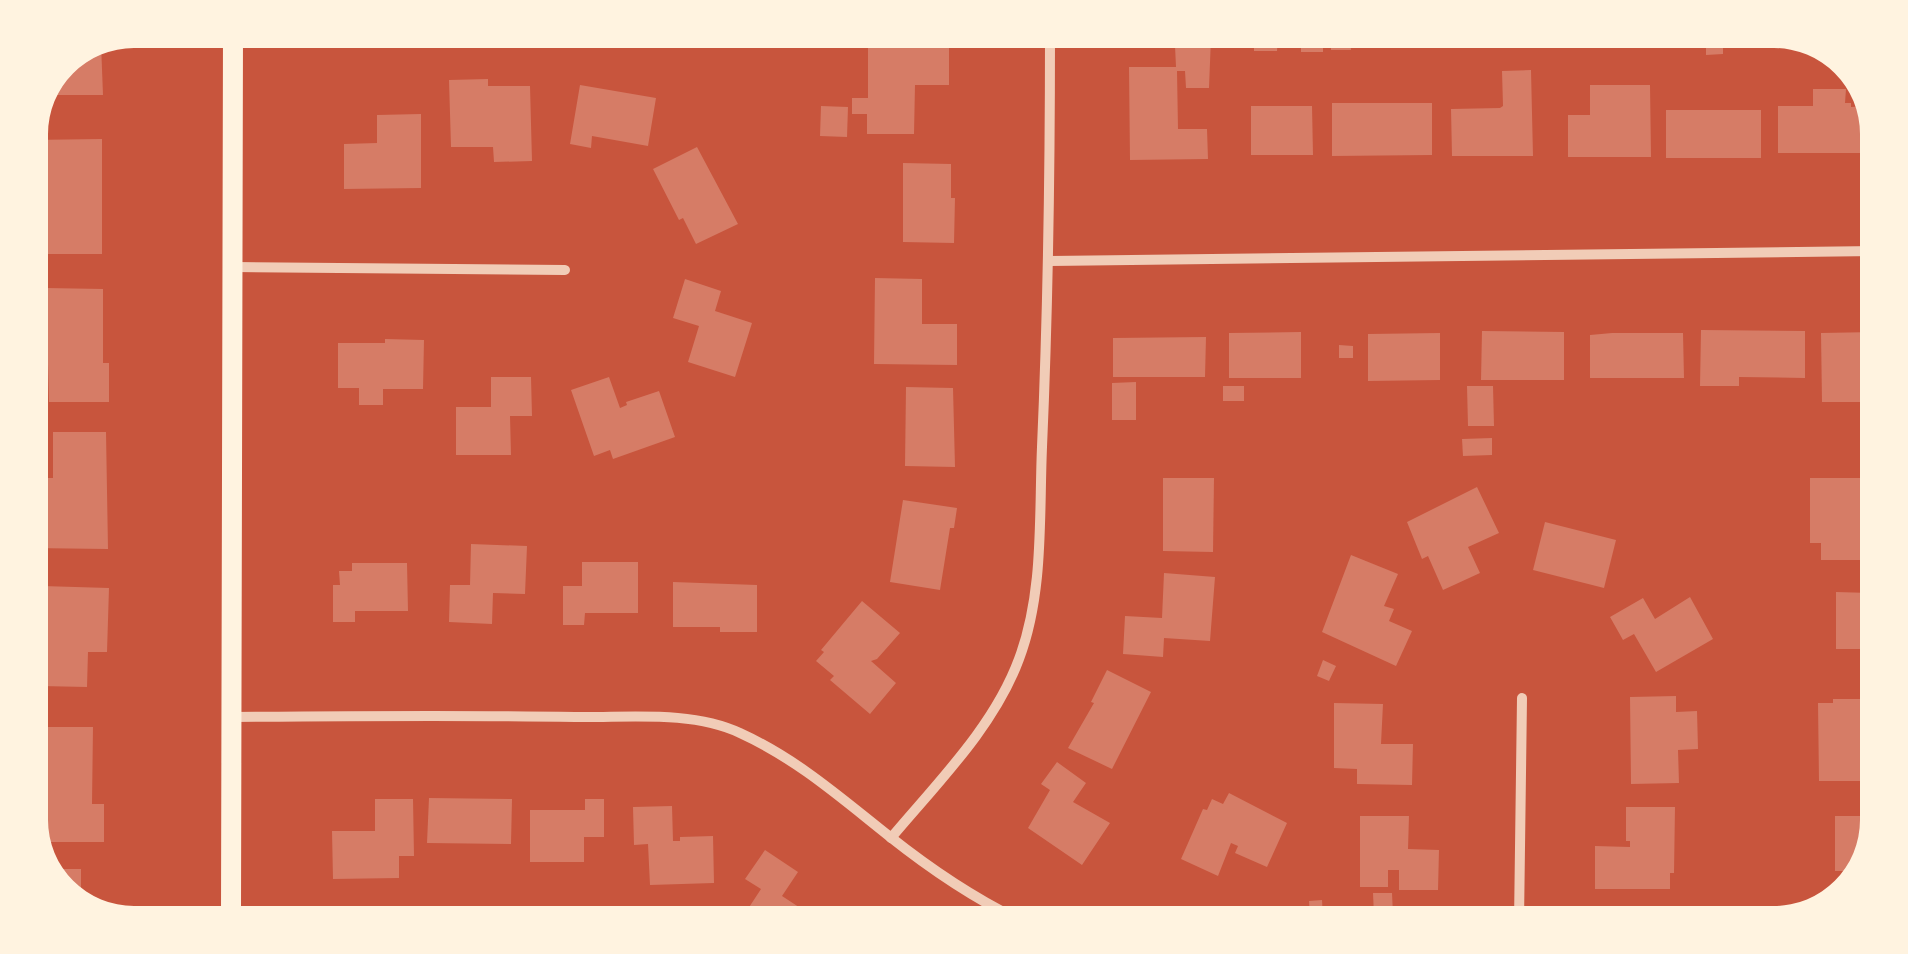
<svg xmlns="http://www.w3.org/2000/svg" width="1908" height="954" font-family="'Fira Sans',sans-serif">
<rect width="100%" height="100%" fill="#c8553d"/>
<g fill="#d67c66">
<polygon points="1191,37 1211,37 1209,88 1186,88 1185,71 1177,71 1178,129 1207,129 1208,159 1130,160 1129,67 1176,67 1175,46 1191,46"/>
<polygon points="1254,37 1278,37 1277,51 1254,51"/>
<rect x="1301" y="37" width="22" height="15"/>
<polygon points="1331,37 1350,38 1351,50 1331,50"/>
<rect x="1638" y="39" width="20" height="6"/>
<polygon points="1706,40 1723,40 1723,54 1706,55"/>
<polygon points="101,43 103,95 53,95 53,76 61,60"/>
<polygon points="868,44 949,44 949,85 915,85 914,134 867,134 867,114 852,114 852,98 868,98"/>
<polygon points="1531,70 1533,156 1452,156 1451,109 1500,108 1503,106 1502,71"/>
<polygon points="488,79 488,86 530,86 532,161 494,162 493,147 451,147 449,80"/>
<polygon points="580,85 656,98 648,146 592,136 591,148 570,144"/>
<polygon points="1590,85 1650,85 1651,157 1568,157 1568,115 1590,115"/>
<polygon points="1813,89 1846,89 1845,103 1851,103 1851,107 1868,106 1868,153 1778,153 1778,106 1813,106"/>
<polygon points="1332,103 1432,103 1432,155 1332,156"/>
<polygon points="821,106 848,107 847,137 820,136"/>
<polygon points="1251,106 1312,106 1313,155 1251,155"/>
<rect x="1666" y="110" width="95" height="48"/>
<polygon points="421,114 421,188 344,189 344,144 377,143 377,115"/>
<polygon points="102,139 102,254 43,254 43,214 30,214 30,140"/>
<polygon points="697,147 738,224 696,244 683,218 679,220 653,169"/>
<polygon points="903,163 951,164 951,198 955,198 954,243 903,242"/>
<polygon points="875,278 922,279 922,324 957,324 957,365 874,364"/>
<polygon points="685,279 721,291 715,311 752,323 735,377 688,362 699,326 673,318"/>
<polygon points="46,288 103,289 103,363 109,363 109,402 49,402"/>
<polygon points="1701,330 1805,331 1805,378 1739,377 1739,386 1700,386"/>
<polygon points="1482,331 1564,332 1564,380 1481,380"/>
<polygon points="1301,332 1301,378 1229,378 1229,333"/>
<polygon points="1875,332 1874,402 1822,402 1821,333"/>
<polygon points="1440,333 1440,380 1368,381 1368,334"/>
<polygon points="1612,333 1683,333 1684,378 1590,378 1590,335"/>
<polygon points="1206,337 1205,377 1113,377 1113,338"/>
<polygon points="385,339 424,340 423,389 383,389 383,405 359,405 359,388 338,388 338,343 385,343"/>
<polygon points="1339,345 1353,346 1353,358 1339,358"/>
<polygon points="491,377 531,377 532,416 510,416 511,455 456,455 456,407 491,407"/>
<polygon points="609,377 620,408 627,405 626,402 659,391 675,437 613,459 610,450 594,456 571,390"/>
<polygon points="1136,382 1136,420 1112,420 1112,383"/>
<rect x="1223" y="386" width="21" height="15"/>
<polygon points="1467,386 1493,386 1494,426 1468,426"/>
<polygon points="906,387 953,388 955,467 905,466"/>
<polygon points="53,432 106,432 108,549 30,548 32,478 53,478"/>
<polygon points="1492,438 1492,455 1463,456 1462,439"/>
<polygon points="1163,478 1214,478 1213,552 1163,551"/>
<polygon points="1810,478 1861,478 1861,512 1872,512 1872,560 1821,560 1821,543 1810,543"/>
<polygon points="1477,487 1499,533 1468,547 1480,573 1443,590 1428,556 1422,559 1407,522"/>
<polygon points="903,500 957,508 954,528 950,528 940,590 890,582"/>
<polygon points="1545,522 1616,540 1604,588 1533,570"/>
<polygon points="471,544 527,546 525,594 493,593 492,624 449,622 450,585 470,585"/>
<polygon points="1351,555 1398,574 1384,606 1394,609 1389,621 1412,631 1396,666 1322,632"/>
<polygon points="582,562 638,562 638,613 585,613 584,625 563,625 563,586 582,586"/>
<polygon points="352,563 407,563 408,611 355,611 355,622 333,622 333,585 340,585 339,571 352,571"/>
<polygon points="1164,573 1215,577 1210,641 1164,638 1163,657 1123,654 1125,616 1162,618"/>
<polygon points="673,582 757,585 757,632 720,632 720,627 673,627"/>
<polygon points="42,586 109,588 107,652 88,652 87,687 40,686 41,657 30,656 30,610 42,610"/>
<polygon points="1836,592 1871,593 1870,669 1860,669 1860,649 1836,649"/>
<polygon points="1690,597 1713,639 1656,672 1634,634 1623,640 1610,617 1643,598 1655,619"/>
<polygon points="862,601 900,633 877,659 871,661 896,683 870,714 830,680 834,676 816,661 824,652 821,650"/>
<polygon points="1323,660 1336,666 1329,681 1317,676"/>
<polygon points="1107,670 1151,692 1112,769 1068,748 1094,703 1091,702"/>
<polygon points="1676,696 1676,712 1697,711 1698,749 1678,750 1679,783 1631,784 1630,697"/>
<polygon points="1833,699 1870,699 1869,740 1865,740 1865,751 1868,751 1868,781 1819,781 1818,703 1833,703"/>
<polygon points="1334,703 1383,704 1381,744 1413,744 1412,785 1357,784 1357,769 1334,768"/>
<polygon points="45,727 93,727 92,804 104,804 104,842 46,842 47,795 30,795 30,769 45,769"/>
<polygon points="1057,762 1086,783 1073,802 1110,823 1082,865 1028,828 1050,790 1041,784"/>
<polygon points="1229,793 1287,823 1267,867 1235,853 1238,846 1231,843 1218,876 1181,859 1203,809 1207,810 1212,799 1223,804"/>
<polygon points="429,798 512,799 511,844 427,843"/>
<polygon points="375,799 413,799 414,856 399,856 399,878 333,879 332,831 375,831"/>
<polygon points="585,799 604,799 604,837 584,837 584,862 530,862 530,810 585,810"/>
<polygon points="672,806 673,841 680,841 680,837 713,836 714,883 650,885 648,844 634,845 633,807"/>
<polygon points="1626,807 1675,807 1674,873 1670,873 1670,889 1595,889 1595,846 1630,847 1630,841 1626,841"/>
<polygon points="1360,816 1409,816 1408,849 1439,850 1438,890 1399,890 1399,870 1388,870 1388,887 1360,887"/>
<polygon points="1835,816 1868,816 1868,866 1860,875 1860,871 1835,871"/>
<polygon points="765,850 798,872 782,896 808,913 805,918 742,918 761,889 745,879"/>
<polygon points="44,869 81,869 81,907 48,879"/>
<polygon points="1373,893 1392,893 1393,915 1374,916"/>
<polygon points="1322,900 1323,918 1310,918 1309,901"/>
</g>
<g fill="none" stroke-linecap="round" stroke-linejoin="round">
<g stroke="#f1ccb7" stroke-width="10">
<polyline points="1050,261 1876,251"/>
<polyline points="235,267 565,270"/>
<path d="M232,717C346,716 461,715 575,717C627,718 691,710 740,733C797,759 841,798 889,836C928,867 972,897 1017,919"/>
<path d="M891,838C937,783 994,727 1019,659C1044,593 1039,517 1042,447C1048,310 1050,173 1050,36"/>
<polyline points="1519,922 1522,698"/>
</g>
<polyline stroke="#fff3e0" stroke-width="20" points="231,914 233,31"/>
</g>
<path d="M0 0H1908V954H0ZM134 48H1774A86 86 0 0 1 1860 134V820A86 86 0 0 1 1774 906H134A86 86 0 0 1 48 820V134A86 86 0 0 1 134 48Z" fill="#fff3e0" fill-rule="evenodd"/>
</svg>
